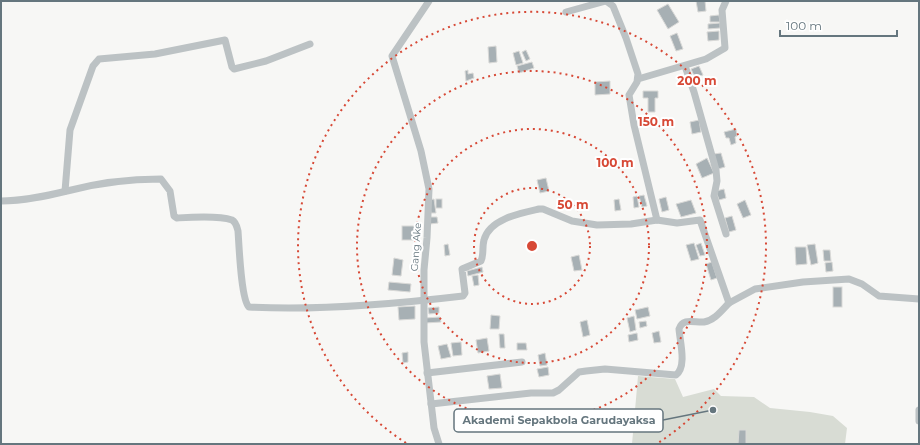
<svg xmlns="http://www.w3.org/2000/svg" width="920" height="445" font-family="Montserrat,sans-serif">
<rect width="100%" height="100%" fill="#f7f7f5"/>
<polygon fill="#d8dcd4" points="638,376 675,379 683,397 714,389 721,396 754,397 770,408 810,412 833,416 847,428 845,444 632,444"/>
<g fill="#a7b0b4" stroke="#d9d9d7">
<polygon points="696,1 705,1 706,11 698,12"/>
<polygon points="668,4 679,22 668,29 657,10"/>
<polygon points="719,15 720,22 710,22 710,16"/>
<polygon points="720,23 720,28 708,29 708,24"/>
<polygon points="719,31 719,40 708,41 707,32"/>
<polygon points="677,33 683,49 676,51 670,36"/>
<polygon points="496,46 497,62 489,63 488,47"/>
<polygon points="526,50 530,59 526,61 522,52"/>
<polygon points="519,51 523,63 516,65 513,53"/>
<polygon points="532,62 534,68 519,73 517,66"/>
<polygon points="699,66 703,75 695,78 691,69"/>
<polygon points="468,70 468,74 473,73 474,78 466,81 465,71"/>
<polygon points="610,81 610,94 595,95 595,82"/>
<polygon points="643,91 658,91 658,98 655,98 655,112 648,112 648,98 643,98"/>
<polygon points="699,120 701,132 692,134 690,122"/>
<polygon points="736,129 737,136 735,137 736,143 731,145 729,138 726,138 724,132"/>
<polygon points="721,153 725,167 718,169 714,154"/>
<polygon points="707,158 714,173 702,178 696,164"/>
<polygon points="546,178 549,191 540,193 537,180"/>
<polygon points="724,189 726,198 719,200 716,191"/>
<polygon points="644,195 647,206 642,207 639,196"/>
<polygon points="637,196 639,207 634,208 633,197"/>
<polygon points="666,197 669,210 662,212 659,199"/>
<polygon points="434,199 436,213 431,213 429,200"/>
<rect x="436" y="199" width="6" height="9"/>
<polygon points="619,199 621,210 615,211 614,200"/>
<polygon points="691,200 696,213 681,217 676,204"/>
<polygon points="745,200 751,215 743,218 737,204"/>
<polygon points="732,216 736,230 729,232 725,218"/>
<polygon points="429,217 437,217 438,223 430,224"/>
<rect x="402" y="226" width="14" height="14"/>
<polygon points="694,243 699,259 691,261 686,245"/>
<polygon points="701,243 705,255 700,256 696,245"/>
<polygon points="448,244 450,255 445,256 444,245"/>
<polygon points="815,244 818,263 811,265 807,245"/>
<polygon points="795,247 806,247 807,264 796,265"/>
<polygon points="823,250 830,250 831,261 824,261"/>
<polygon points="579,255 582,270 574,271 571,257"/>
<polygon points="394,258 403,260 401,276 392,275"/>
<polygon points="712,262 717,278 711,280 706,264"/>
<polygon points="832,262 833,271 826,272 825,263"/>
<polygon points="482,267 483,272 468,276 467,271"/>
<polygon points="478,275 479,285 474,286 472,276"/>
<polygon points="389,282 411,284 410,292 388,290"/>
<rect x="833" y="287" width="9" height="20"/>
<polygon points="415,306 415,319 399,320 398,307"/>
<polygon points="439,307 439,313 429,314 428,308"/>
<polygon points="648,307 650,316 637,319 635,310"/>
<polygon points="491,315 500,316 499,329 490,329"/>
<polygon points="634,316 636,330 630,332 627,318"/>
<polygon points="440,317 441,322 425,323 425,318"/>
<polygon points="587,320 590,335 583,337 580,322"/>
<polygon points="646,321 647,326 640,328 639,322"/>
<polygon points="659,331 661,342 654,343 652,333"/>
<polygon points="637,333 638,340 629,342 628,335"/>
<polygon points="499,334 504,334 505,348 500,348"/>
<polygon points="487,338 489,351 478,353 476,340"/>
<polygon points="461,342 462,355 453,356 451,343"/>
<polygon points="517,343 526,343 527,350 517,350"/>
<polygon points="447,344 451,357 441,359 438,346"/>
<polygon points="408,352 408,362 403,363 402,353"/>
<polygon points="545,353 547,365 540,366 538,355"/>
<polygon points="548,367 549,375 539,377 537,369"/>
<polygon points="500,374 502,388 489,389 487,376"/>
<polygon points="739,430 746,430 746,444 738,444"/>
</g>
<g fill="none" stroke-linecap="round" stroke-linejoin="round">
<g stroke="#bcc2c4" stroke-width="7">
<polyline points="429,1 392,56 421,151 429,189 427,238 424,270 424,342 434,428 439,444"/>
<polyline points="606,1 613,6 626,38 638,74 637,82 629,95 634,125 657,220"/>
<polyline points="566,12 606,1"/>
<polyline points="685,66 694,92 716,170 717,181 714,196 726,234"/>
<polyline points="638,79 706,59 725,48 722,10 726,1"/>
<polyline points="65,191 70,130 93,66 99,59 155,54 225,40 232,67 234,69 266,61 310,44"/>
<path d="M1,201C24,201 46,196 67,191C97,183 130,179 161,179L170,191L174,216L177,218C192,217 218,215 232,220C236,222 237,227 238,231C239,244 241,300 249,307C318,311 395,304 463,296L465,293L462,269L481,261C484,255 482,247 484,240C489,219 521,213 539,209H543L572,221L597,225L631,224L657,220L677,223L700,220L729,303L755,289L803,282L849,279L862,284L879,296L919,299"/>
<polyline points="427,373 522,362"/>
<path d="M431,404L531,393H553L559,390L579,372L586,371L605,369L676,375C687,367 680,342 679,329C683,317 695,323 704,322C715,320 722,310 729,303"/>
<polyline points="919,410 919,421"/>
</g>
</g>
<g fill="none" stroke="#d74936" stroke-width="2" stroke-dasharray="2 4">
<circle cx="532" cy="246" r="58"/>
<circle cx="532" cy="246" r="117"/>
<circle cx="532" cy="246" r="175"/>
<path d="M406 443A234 234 0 1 1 658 443"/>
</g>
<g text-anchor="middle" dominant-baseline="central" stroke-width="4" stroke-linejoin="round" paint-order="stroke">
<g font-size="10" fill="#65767e" stroke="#fff">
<text transform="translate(416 247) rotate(-86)">Gang Ake</text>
</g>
</g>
<circle cx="532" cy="246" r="6" fill="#d74936" stroke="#fff" stroke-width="2"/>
<g font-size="12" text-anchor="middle" font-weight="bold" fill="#d74936" stroke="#fff" stroke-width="4" stroke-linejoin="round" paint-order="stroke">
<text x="697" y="85">200 m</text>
<text x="656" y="126">150 m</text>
<text x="615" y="167">100 m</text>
<text x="573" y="209">50 m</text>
</g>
<path fill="none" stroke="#65767e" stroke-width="1.5" d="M713 410L663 420"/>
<circle fill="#65767e" stroke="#fff" stroke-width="1.5" cx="713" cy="410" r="4"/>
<rect fill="#fff" stroke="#65767e" stroke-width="1.5" x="454" y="409" width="209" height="23" rx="4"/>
<g font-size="11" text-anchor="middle" font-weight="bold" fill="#65767e">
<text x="559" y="424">Akademi Sepakbola Garudayaksa</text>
</g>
<rect width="920" height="445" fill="none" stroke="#65767e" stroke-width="4"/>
<path d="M780 30v6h117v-6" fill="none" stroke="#65767e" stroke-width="2"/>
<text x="786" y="30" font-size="12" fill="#65767e" stroke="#ffffff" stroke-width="3" paint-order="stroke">100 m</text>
</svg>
